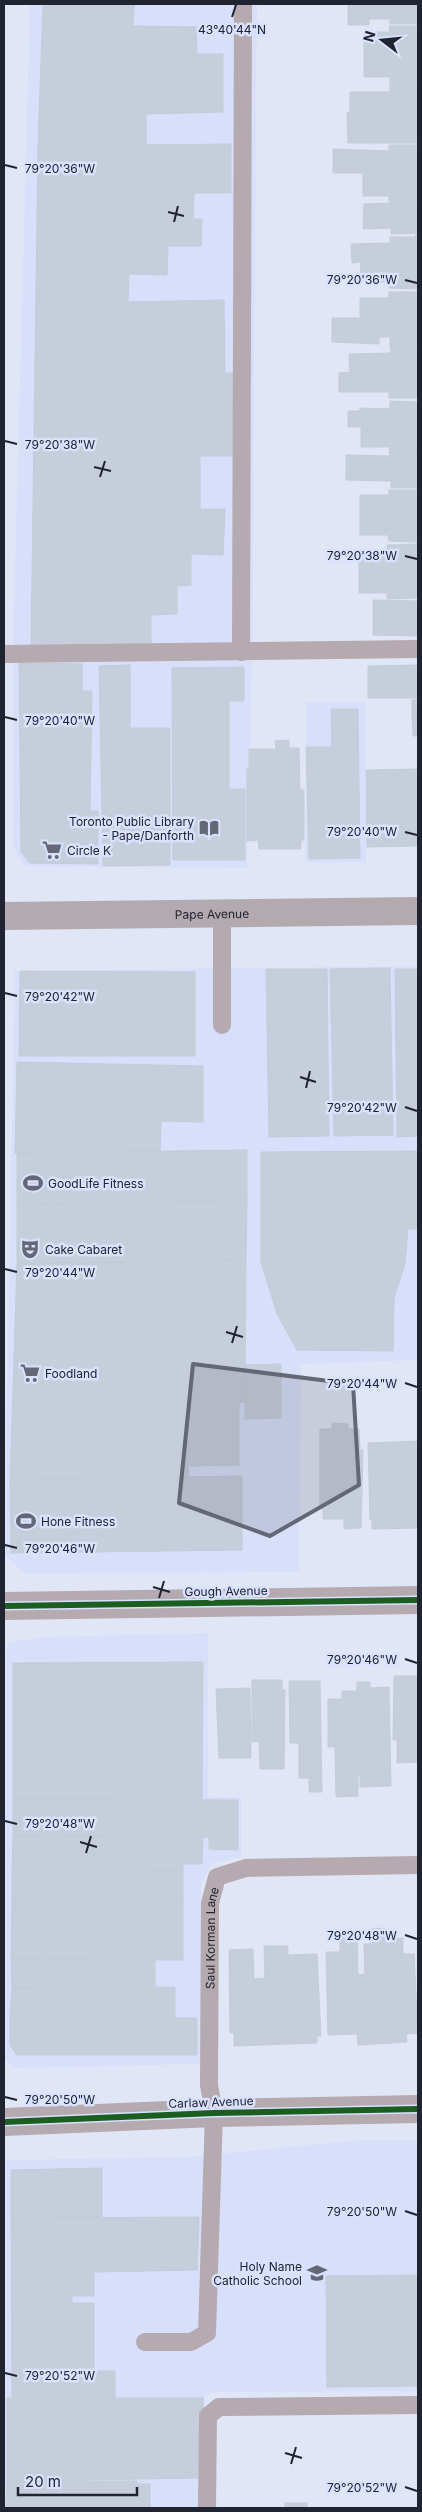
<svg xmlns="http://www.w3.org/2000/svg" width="422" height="2512" font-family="Inter,sans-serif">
<rect width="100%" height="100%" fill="#e1e6f6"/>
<g fill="#d8dffa">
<polygon points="30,4 257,4 252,661 247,868 25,866 14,848 13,645"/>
<polygon points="306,702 365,702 366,862 306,862"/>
<polygon points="418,966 417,1360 301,1364 299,1572 24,1573 4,1554 15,971"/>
<polygon points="208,1633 208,1797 241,1797 241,1857 212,1863 201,1884 201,2064 14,2068 4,2058 4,1660 9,1642 45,1637"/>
<polygon points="362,2140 418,2140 418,2391 215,2392 205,2394 204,2508 4,2508 4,2160 187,2157"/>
</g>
<g fill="#c7cedb" stroke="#c4cbd8">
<polygon points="43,4 134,4 133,26 196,27 197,54 223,54 223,112 146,114 146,145 231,144 231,193 194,193 193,219 202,219 201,246 168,246 167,275 129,274 128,302 224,300 225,373 236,373 236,456 200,456 200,509 225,509 223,555 191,554 191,585 177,586 177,614 151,615 151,645 31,647 38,147"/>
<polygon points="348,4 418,4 418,24 390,24 390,19 369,19 369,25 348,25"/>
<polygon points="389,26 418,26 418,83 390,83 390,77 364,77 364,32 390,32"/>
<polygon points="390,84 418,84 418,143 348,143 347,112 350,113 350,92 390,92"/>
<polygon points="389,145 418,145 418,202 389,202 389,196 363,196 363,173 333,173 333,149 389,151"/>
<polygon points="391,203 418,203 418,233 391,234 391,228 363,229 364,204"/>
<polygon points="415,235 418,235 418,289 389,288 389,282 360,282 361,262 352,263 351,244 390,243 390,237 416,237"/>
<polygon points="389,292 418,292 418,344 390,345 390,337 379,337 379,344 332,342 332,318 360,318 360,298 389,298"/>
<polygon points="390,345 418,345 418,398 389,398 389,392 339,392 339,373 350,372 349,354 391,353"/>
<polygon points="390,401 418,402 418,454 389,454 390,447 361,447 361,427 348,427 348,411 360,411 360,408 390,409"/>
<polygon points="391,454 418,454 418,488 391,488 391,481 346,480 346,455 391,456"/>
<polygon points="389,490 418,490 418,542 389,541 388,535 360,535 360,495 389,495"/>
<polygon points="418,544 418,598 387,599 387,593 359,593 359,551 387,551 387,545"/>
<polygon points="373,600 418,601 418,636 373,635"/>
<polygon points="19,663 82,664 82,691 92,691 90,811 98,811 98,864 30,863 21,852"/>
<polygon points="130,665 130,728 170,728 170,865 103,866 99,666"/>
<polygon points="418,665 418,698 368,698 368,666"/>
<polygon points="244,667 244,701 229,701 229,789 245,789 245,860 173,860 172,668"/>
<rect x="412" y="700" width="6" height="16"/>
<polygon points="331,709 358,709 360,858 309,859 306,747 332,747"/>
<polygon points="412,716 418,716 418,736 413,736"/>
<polygon points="289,740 289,748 299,748 300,790 304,790 304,840 301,840 301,849 259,849 258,840 247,841 247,769 249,769 249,749 276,749 275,741"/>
<polygon points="418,769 418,846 367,847 366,770"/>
<polygon points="390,968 393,1135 334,1136 330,969"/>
<polygon points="266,969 327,969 329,1136 269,1137"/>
<polygon points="395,969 418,969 418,1136 397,1137"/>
<polygon points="20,971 195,972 195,1056 19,1056"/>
<polygon points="17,1062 203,1066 203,1122 161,1121 160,1151 15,1153"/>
<polygon points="247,1150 247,1200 17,1205 17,1153"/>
<polygon points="418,1151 418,1229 408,1229 405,1264 394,1298 393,1351 297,1350 277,1314 261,1262 261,1152"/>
<polygon points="247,1200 246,1260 17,1264 17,1205"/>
<polygon points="246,1260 245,1402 239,1403 239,1465 188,1466 189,1477 10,1480 17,1264"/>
<polygon points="281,1364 281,1418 245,1419 245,1365"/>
<polygon points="332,1423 348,1424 348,1429 359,1429 360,1450 363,1450 361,1528 344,1529 344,1519 323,1519 323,1509 320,1509 320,1429 332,1429"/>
<polygon points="418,1441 418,1528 372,1529 372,1520 370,1520 368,1443"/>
<polygon points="242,1476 242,1550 11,1553 10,1480"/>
<polygon points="203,1662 202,1800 13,1799 13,1663"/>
<polygon points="394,1676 418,1676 418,1762 397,1763 397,1740 393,1740"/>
<polygon points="252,1680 282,1680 282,1690 285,1690 284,1769 260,1769 259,1741 252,1742"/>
<polygon points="289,1681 320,1681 322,1792 309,1792 309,1778 299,1778 299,1743 290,1743"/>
<polygon points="357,1682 370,1682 370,1688 389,1687 391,1786 360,1787 360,1776 358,1776 358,1796 336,1797 335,1747 328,1747 328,1699 342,1699 342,1691 357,1691"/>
<polygon points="250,1688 251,1758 219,1758 216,1689"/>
<polygon points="13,1799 238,1800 238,1850 209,1849 209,1837 13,1836"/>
<polygon points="13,1836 203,1837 202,1864 183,1864 183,1871 12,1870"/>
<polygon points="12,1870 183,1871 183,1902 12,1901"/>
<polygon points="12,1901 183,1902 183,1960 11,1959"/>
<polygon points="385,1928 386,1939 403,1938 403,1954 414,1954 418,2033 406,2034 407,2042 358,2045 357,2034 328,2035 326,1952 340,1952 340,1938 357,1937 358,1975 365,1974 364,1944 370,1944 371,1929"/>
<polygon points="264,1946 288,1946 288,1955 317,1954 321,2036 317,2036 317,2043 234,2046 234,2033 230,2033 229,1950 253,1949 254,1979 265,1978"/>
<polygon points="11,1959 155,1960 155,1988 12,1988"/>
<polygon points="175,1987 175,2018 10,2018 12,1988"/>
<polygon points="10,2018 197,2018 197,2055 17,2055 10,2045"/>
<polygon points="102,2168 102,2217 11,2218 11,2170"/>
<polygon points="199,2217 197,2270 94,2272 94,2296 72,2296 72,2303 94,2303 94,2371 115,2371 115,2398 203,2398 202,2478 7,2481 7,2398 12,2398 11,2218"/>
<polygon points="418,2275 418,2386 327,2387 326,2276"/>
<polygon points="7,2481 137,2481 137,2484 150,2484 150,2508 6,2508"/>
<rect x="285" y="2503" width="22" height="5"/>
</g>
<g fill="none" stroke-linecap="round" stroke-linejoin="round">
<g stroke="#b4aaaf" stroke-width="18">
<polyline points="241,652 243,4"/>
<polyline points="4,654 418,649"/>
<polyline points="222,914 222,1025"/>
<path id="s1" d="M145,2342H191L207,2333L214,2113L209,2085L210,1903L217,1877L246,1868L418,1865"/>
<polyline points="207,2508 208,2416 219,2407 418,2405"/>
</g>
<g stroke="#b4aaaf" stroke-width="28">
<polyline points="4,1606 418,1600"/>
<polyline points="4,2122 214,2113 418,2109"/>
</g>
<path stroke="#b3aaaf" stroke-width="28" id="s2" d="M4,916L418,911"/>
<defs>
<g id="cycleway">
<polyline points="4,1606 418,1600"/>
<polyline points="4,2122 214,2113 418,2109"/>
</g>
</defs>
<use href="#cycleway" stroke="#d9e1fe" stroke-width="9"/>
<use href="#cycleway" stroke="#1b5e20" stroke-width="6"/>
</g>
<path fill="#646775" fill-opacity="0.2" stroke="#646775" stroke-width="4" stroke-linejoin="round" d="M193,1364L353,1384L359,1485L270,1536L179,1503Z"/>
<path fill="none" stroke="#202330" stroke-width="2" d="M232,17L236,5M5,165L17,168M168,212L184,216M174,222L178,206M405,280L417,283M5,441L17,444M94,467L111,471M100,477L105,461M405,556L417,559M5,717L17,720M405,832L417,835M5,993L17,996M300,1077L316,1082M306,1088L310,1071M405,1107L417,1111M5,1269L17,1272M226,1332L243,1337M232,1343L237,1326M405,1383L417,1387M5,1545L17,1548M153,1587L170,1592M159,1598L164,1581M405,1659L417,1663M5,1821L17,1824M80,1842L97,1847M86,1853L91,1836M405,1935L417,1939M5,2097L17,2100M405,2211L417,2215M5,2373L17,2376M285,2453L302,2458M291,2464L296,2447M405,2487L417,2491"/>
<defs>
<symbol id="library-bare" viewBox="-9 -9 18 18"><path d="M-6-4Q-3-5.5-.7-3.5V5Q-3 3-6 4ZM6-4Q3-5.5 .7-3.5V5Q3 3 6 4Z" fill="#646775" stroke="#d9e1fe" stroke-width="2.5" paint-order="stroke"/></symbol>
<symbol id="supermarket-bare" viewBox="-9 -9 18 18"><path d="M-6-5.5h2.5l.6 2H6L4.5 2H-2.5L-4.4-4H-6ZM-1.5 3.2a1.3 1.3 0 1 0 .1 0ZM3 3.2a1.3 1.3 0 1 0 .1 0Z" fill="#646775" stroke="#d9e1fe" stroke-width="2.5" paint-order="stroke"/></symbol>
<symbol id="stadium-bare" viewBox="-9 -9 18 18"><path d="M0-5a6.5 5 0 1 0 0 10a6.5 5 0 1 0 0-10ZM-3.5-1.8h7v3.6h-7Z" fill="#646775" stroke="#d9e1fe" stroke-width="2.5" paint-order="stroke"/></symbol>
<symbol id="theatre-bare" viewBox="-9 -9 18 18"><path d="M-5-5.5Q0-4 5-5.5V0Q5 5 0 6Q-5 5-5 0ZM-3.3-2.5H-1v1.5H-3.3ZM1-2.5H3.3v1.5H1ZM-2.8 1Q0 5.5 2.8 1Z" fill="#646775" stroke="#d9e1fe" stroke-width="2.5" paint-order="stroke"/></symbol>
<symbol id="school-bare" viewBox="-9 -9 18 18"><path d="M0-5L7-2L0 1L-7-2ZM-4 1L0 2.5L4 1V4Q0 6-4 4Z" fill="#646775" stroke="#d9e1fe" stroke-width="2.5" paint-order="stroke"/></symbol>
</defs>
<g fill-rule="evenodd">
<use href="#library-bare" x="195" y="814" width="28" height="28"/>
<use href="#supermarket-bare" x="38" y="836" width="28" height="28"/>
<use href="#stadium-bare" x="19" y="1169" width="28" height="28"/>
<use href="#theatre-bare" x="16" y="1235" width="28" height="28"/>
<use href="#supermarket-bare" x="16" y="1359" width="28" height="28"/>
<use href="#stadium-bare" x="12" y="1507" width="28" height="28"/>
<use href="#school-bare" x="303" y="2259" width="28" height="28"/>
</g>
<g text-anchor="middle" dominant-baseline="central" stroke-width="5" stroke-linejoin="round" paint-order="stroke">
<g font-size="12" fill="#202330" stroke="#d9e1fe" text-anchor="start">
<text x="194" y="821" text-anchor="end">Toronto Public Library<tspan x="194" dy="14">- Pape/Danforth</tspan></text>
<text x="67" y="850">Circle K</text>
<text x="48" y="1183">GoodLife Fitness</text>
<text x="45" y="1249">Cake Cabaret</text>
<text x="45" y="1373">Foodland</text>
<text x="41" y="1521">Hone Fitness</text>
<text x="302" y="2266" text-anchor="end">Holy Name<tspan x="302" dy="14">Catholic School</tspan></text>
</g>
<g font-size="12" fill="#202330" stroke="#d9e1fe">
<text stroke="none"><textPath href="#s2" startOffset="208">Pape Avenue</textPath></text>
<text transform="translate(226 1591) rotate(-1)">Gough Avenue</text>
<text stroke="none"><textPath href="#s1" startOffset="460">Saul Korman Lane</textPath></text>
<text transform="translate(211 2102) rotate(-2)">Carlaw Avenue</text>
</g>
</g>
<g font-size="12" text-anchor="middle" fill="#202330" stroke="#d9e1fe" stroke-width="5" stroke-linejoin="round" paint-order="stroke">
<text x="232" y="34">43°40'44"N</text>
<text x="60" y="173">79°20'36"W</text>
<text x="362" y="284">79°20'36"W</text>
<text x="60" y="449">79°20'38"W</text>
<text x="362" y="560">79°20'38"W</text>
<text x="60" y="725">79°20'40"W</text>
<text x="362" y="836">79°20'40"W</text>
<text x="60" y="1001">79°20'42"W</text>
<text x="362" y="1112">79°20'42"W</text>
<text x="60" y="1277">79°20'44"W</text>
<text x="362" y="1388">79°20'44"W</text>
<text x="60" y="1553">79°20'46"W</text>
<text x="362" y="1664">79°20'46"W</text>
<text x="60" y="1828">79°20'48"W</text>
<text x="362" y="1940">79°20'48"W</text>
<text x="60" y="2104">79°20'50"W</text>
<text x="362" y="2216">79°20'50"W</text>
<text x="60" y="2380">79°20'52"W</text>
<text x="362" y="2492">79°20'52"W</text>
</g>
<rect width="422" height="2512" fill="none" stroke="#202330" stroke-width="10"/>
<g transform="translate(382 40) rotate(286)" stroke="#d9e1fe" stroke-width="4" paint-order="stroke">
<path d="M0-4L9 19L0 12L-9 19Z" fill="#202330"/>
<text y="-8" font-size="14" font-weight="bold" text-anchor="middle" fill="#202330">N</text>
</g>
<path d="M18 2487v8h119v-8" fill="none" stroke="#202330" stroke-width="2.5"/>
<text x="25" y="2487" font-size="15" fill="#202330" stroke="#d9e1fe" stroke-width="4" paint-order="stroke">20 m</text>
</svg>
